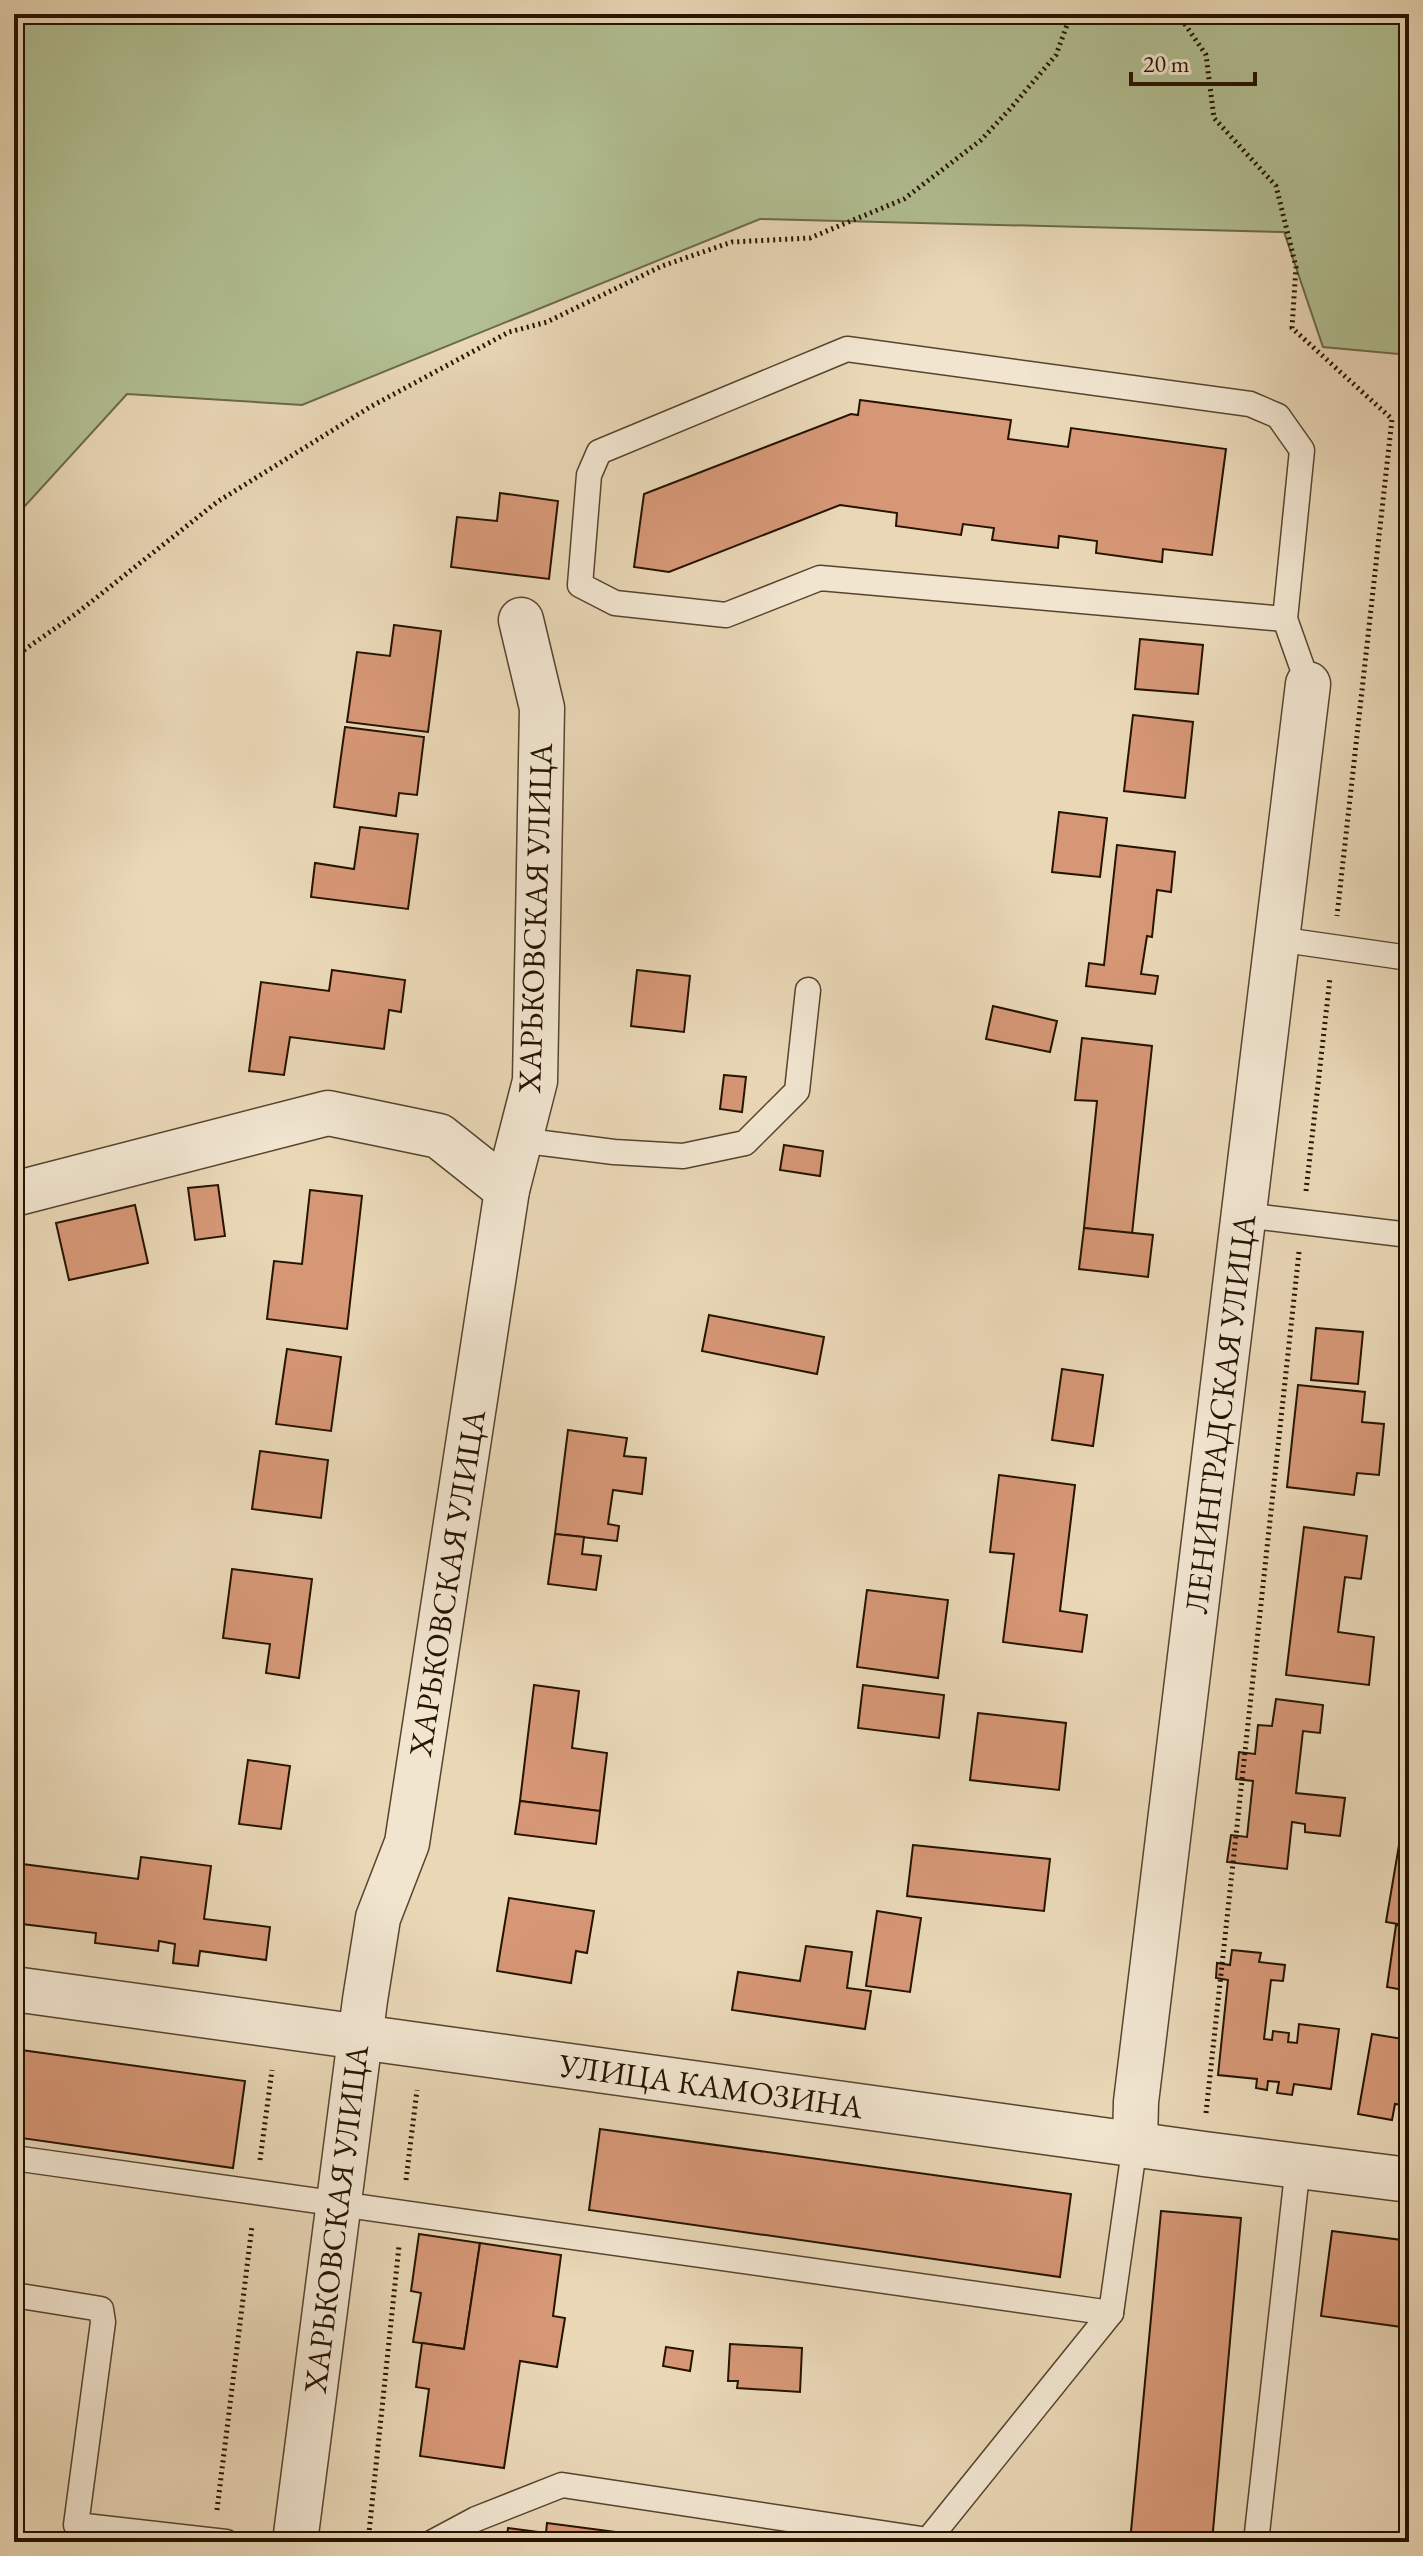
<svg xmlns="http://www.w3.org/2000/svg" width="1423" height="2556" font-family="'EB Garamond',serif">
<rect width="100%" height="100%" fill="#e9d7b6"/>
<filter id="stains"><feTurbulence type="fractalNoise" baseFrequency=".0025" numOctaves="4"/><feColorMatrix values="0 0 0 0 .2 0 0 0 0 .09 0 0 0 0 .02 0 0 0 .5 -.17"/></filter>
<radialGradient id="worn" r=".72"><stop offset=".6" stop-color="#630" stop-opacity="0"/><stop offset="1" stop-color="#630" stop-opacity=".3"/></radialGradient>
<polygon fill="#b1bf92" stroke="#6c6949" stroke-width="2" points="14,14 1409,14 1409,355 1323,347 1284,232 760,219 302,405 127,394 14,518"/>
<g fill="#d69776" stroke="#261300" stroke-width="2">
<polygon points="860,400 1011,420 1008,439 1068,447 1071,428 1226,449 1212,555 1163,549 1162,562 1096,553 1097,541 1059,536 1058,548 992,540 994,528 963,524 961,535 896,526 897,513 840,505 669,572 634,567 644,494 851,414 858,415"/>
<polygon points="500,493 558,501 549,579 451,567 457,517 497,521"/>
<polygon points="394,625 441,631 428,732 347,722 357,652 390,656"/>
<polygon points="1140,639 1203,645 1198,694 1135,689"/>
<polygon points="1133,715 1193,722 1185,798 1124,791"/>
<polygon points="345,727 424,737 417,795 399,793 396,816 334,807"/>
<polygon points="1059,812 1107,818 1100,877 1052,872"/>
<polygon points="360,827 418,834 408,909 311,897 315,863 354,869"/>
<polygon points="1117,845 1175,852 1171,892 1157,890 1152,937 1147,936 1141,974 1158,976 1155,994 1086,986 1089,963 1104,965"/>
<polygon points="332,970 405,980 401,1012 389,1010 384,1049 290,1037 284,1075 249,1071 261,982 329,991"/>
<polygon points="637,970 690,976 684,1032 631,1026"/>
<polygon points="993,1006 1057,1021 1050,1052 986,1039"/>
<polygon points="1082,1038 1152,1046 1132,1234 1084,1228 1097,1101 1075,1100"/>
<polygon points="724,1075 746,1077 742,1112 720,1109"/>
<polygon points="784,1145 823,1151 820,1176 780,1170"/>
<polygon points="218,1185 225,1236 195,1240 188,1188"/>
<polygon points="310,1190 362,1196 347,1329 267,1319 274,1261 302,1264"/>
<polygon points="135,1205 148,1263 69,1280 56,1223"/>
<polygon points="1084,1228 1153,1235 1148,1277 1079,1269"/>
<polygon points="709,1315 824,1337 817,1374 702,1351"/>
<polygon points="1316,1328 1363,1332 1358,1384 1311,1380"/>
<polygon points="287,1349 341,1357 331,1431 276,1424"/>
<polygon points="1062,1369 1103,1375 1093,1446 1052,1440"/>
<polygon points="1298,1385 1365,1392 1362,1422 1384,1424 1379,1475 1357,1473 1354,1495 1287,1487"/>
<polygon points="568,1430 627,1438 624,1456 646,1458 642,1494 613,1490 608,1524 619,1526 617,1541 555,1534"/>
<polygon points="260,1451 328,1460 321,1518 252,1509"/>
<polygon points="999,1475 1075,1485 1060,1611 1087,1615 1082,1652 1003,1642 1014,1554 990,1552"/>
<polygon points="1304,1527 1367,1536 1361,1579 1345,1577 1338,1632 1374,1637 1369,1685 1286,1675"/>
<polygon points="555,1534 584,1537 582,1554 601,1556 596,1590 548,1584"/>
<polygon points="232,1569 312,1579 299,1678 266,1673 270,1644 223,1638"/>
<polygon points="867,1590 948,1600 938,1678 857,1667"/>
<polygon points="534,1685 579,1691 572,1748 607,1753 600,1811 520,1801"/>
<polygon points="863,1685 944,1695 939,1738 858,1728"/>
<polygon points="1276,1699 1323,1705 1320,1733 1303,1731 1296,1793 1345,1798 1340,1836 1305,1832 1305,1824 1292,1822 1287,1869 1227,1862 1231,1835 1247,1837 1253,1781 1236,1779 1239,1752 1255,1754 1258,1725 1272,1726"/>
<polygon points="978,1713 1066,1723 1059,1790 970,1780"/>
<polygon points="248,1760 290,1766 281,1829 239,1824"/>
<polygon points="520,1801 600,1811 596,1844 515,1834"/>
<polygon points="913,1845 1050,1859 1044,1911 907,1896"/>
<polygon points="1399,1845 1409,1846 1409,1926 1386,1922"/>
<polygon points="141,1857 211,1866 204,1919 270,1927 266,1960 200,1951 198,1966 173,1963 175,1944 159,1941 158,1951 95,1943 96,1933 14,1923 14,1863 138,1879"/>
<polygon points="509,1898 594,1911 587,1953 576,1951 571,1983 497,1971"/>
<polygon points="877,1911 921,1918 910,1992 866,1986"/>
<polygon points="1396,1925 1409,1927 1409,1991 1387,1987"/>
<polygon points="806,1946 852,1952 847,1988 871,1991 865,2029 732,2010 738,1972 800,1981"/>
<polygon points="1232,1950 1261,1953 1259,1962 1285,1965 1283,1981 1271,1980 1264,2039 1272,2040 1273,2031 1289,2033 1288,2042 1297,2043 1299,2024 1339,2029 1331,2089 1294,2084 1292,2095 1277,2093 1279,2082 1268,2081 1267,2090 1256,2088 1257,2079 1218,2075 1228,1980 1216,1978 1217,1963 1230,1965"/>
<polygon points="1372,2034 1403,2039 1399,2061 1409,2062 1409,2106 1395,2104 1392,2120 1358,2114"/>
<polygon points="14,2049 245,2081 233,2168 14,2137"/>
<polygon points="600,2129 1071,2194 1060,2277 589,2210"/>
<polygon points="1161,2211 1241,2218 1212,2542 1130,2542"/>
<polygon points="1332,2231 1409,2241 1409,2328 1321,2316"/>
<polygon points="419,2234 480,2243 464,2349 413,2342 421,2293 411,2291"/>
<polygon points="480,2243 561,2255 553,2316 565,2318 557,2367 520,2361 504,2468 420,2456 429,2389 416,2387 422,2343 464,2349"/>
<polygon points="730,2344 802,2348 800,2392 737,2388 738,2381 728,2381"/>
<polygon points="666,2347 693,2351 690,2371 663,2366"/>
<polygon points="547,2523 692,2542 506,2542 508,2528 546,2533"/>
<polygon points="1362,2533 1409,2542 1361,2542"/>
</g>
<g fill="none" stroke-linecap="round" stroke-linejoin="round">
<defs>
<g id="service">
<polygon points="847,349 1250,404 1278,416 1302,450 1285,619 820,578 726,615 615,603 580,585 589,475 599,452"/>
<polyline points="1285,619 1308,684"/>
<polyline points="1277,939 1409,958"/>
<polyline points="519,1140 614,1152 683,1156 745,1143 797,1091 808,990"/>
<polyline points="1244,1215 1409,1235"/>
<polyline points="14,2158 1111,2313 1135,2143"/>
<polyline points="14,2295 101,2309 103,2322 76,2525 226,2542"/>
<polyline points="433,2542 476,2519 562,2485 928,2540 1111,2313"/>
<polyline points="1256,2542 1298,2165"/>
</g>
<g id="minor">
<polyline points="14,1194 328,1113 439,1136 507,1190"/>
<polyline points="1135,2143 1136,2102 1308,684"/>
<polyline points="295,2542 365,2000 378,1918 407,1843 507,1190 535,1081 542,708 521,620"/>
</g>
<polyline id="tertiary" points="14,1989 1204,2154 1409,2180"/>
</defs>
<use href="#service" stroke="#57442e" stroke-width="27"/>
<use href="#minor" stroke="#57442e" stroke-width="47"/>
<use href="#tertiary" stroke="#57442e" stroke-width="47"/>
<g stroke="#261300" stroke-width="5" stroke-dasharray="2 4" stroke-linecap="butt">
<polyline points="1178,14 1206,55 1214,118 1276,186 1296,267 1292,328 1392,419 1337,916"/>
<polyline points="14,657 77,613 217,502 370,407 509,332 547,322 662,266 732,242 810,238 904,199 981,140 1010,109 1056,55 1071,14"/>
<polyline points="1306,1191 1330,978"/>
<polyline points="1206,2113 1299,1252"/>
<polyline points="260,2160 272,2070"/>
<polyline points="406,2180 417,2090"/>
<polyline points="217,2510 252,2226"/>
<polyline points="368,2542 399,2246"/>
</g>
<use href="#service" stroke="#f1e5d0" stroke-width="24"/>
<use href="#minor" stroke="#f1e5d0" stroke-width="44"/>
<use href="#tertiary" stroke="#f1e5d0" stroke-width="44"/>
</g>
<g text-anchor="middle" dominant-baseline="central" stroke-width="6" stroke-linejoin="round" paint-order="stroke">
<g font-size="32" fill="#261300" stroke="#f1e5d0">
<text transform="translate(535 918) rotate(-88)">ХАРЬКОВСКАЯ УЛИЦА</text>
<text transform="translate(1220 1414) rotate(-83)">ЛЕНИНГРАДСКАЯ УЛИЦА</text>
<text transform="translate(447 1583) rotate(-81)">ХАРЬКОВСКАЯ УЛИЦА</text>
<text transform="translate(711 2086) rotate(8)">УЛИЦА КАМОЗИНА</text>
<text transform="translate(336 2219) rotate(-83)">ХАРЬКОВСКАЯ УЛИЦА</text>
</g>
</g>
<rect width="1423" height="2556" fill="none" stroke="#e9d7b6" stroke-width="48"/>
<rect x="16" y="16" width="1391" height="2524" fill="none" stroke="#261300" stroke-width="4"/>
<rect x="24" y="24" width="1375" height="2508" fill="none" stroke="#261300" stroke-width="2"/>
<path d="M1131 72v12h124v-12" fill="none" stroke="#261300" stroke-width="4"/>
<text x="1143" y="72" font-size="24" fill="#261300" stroke="#f1e5d0" stroke-width="6" paint-order="stroke">20 m</text>
<rect width="100%" height="100%" filter="url(#stains)"/>
<rect width="100%" height="100%" fill="url(#worn)"/>
</svg>
